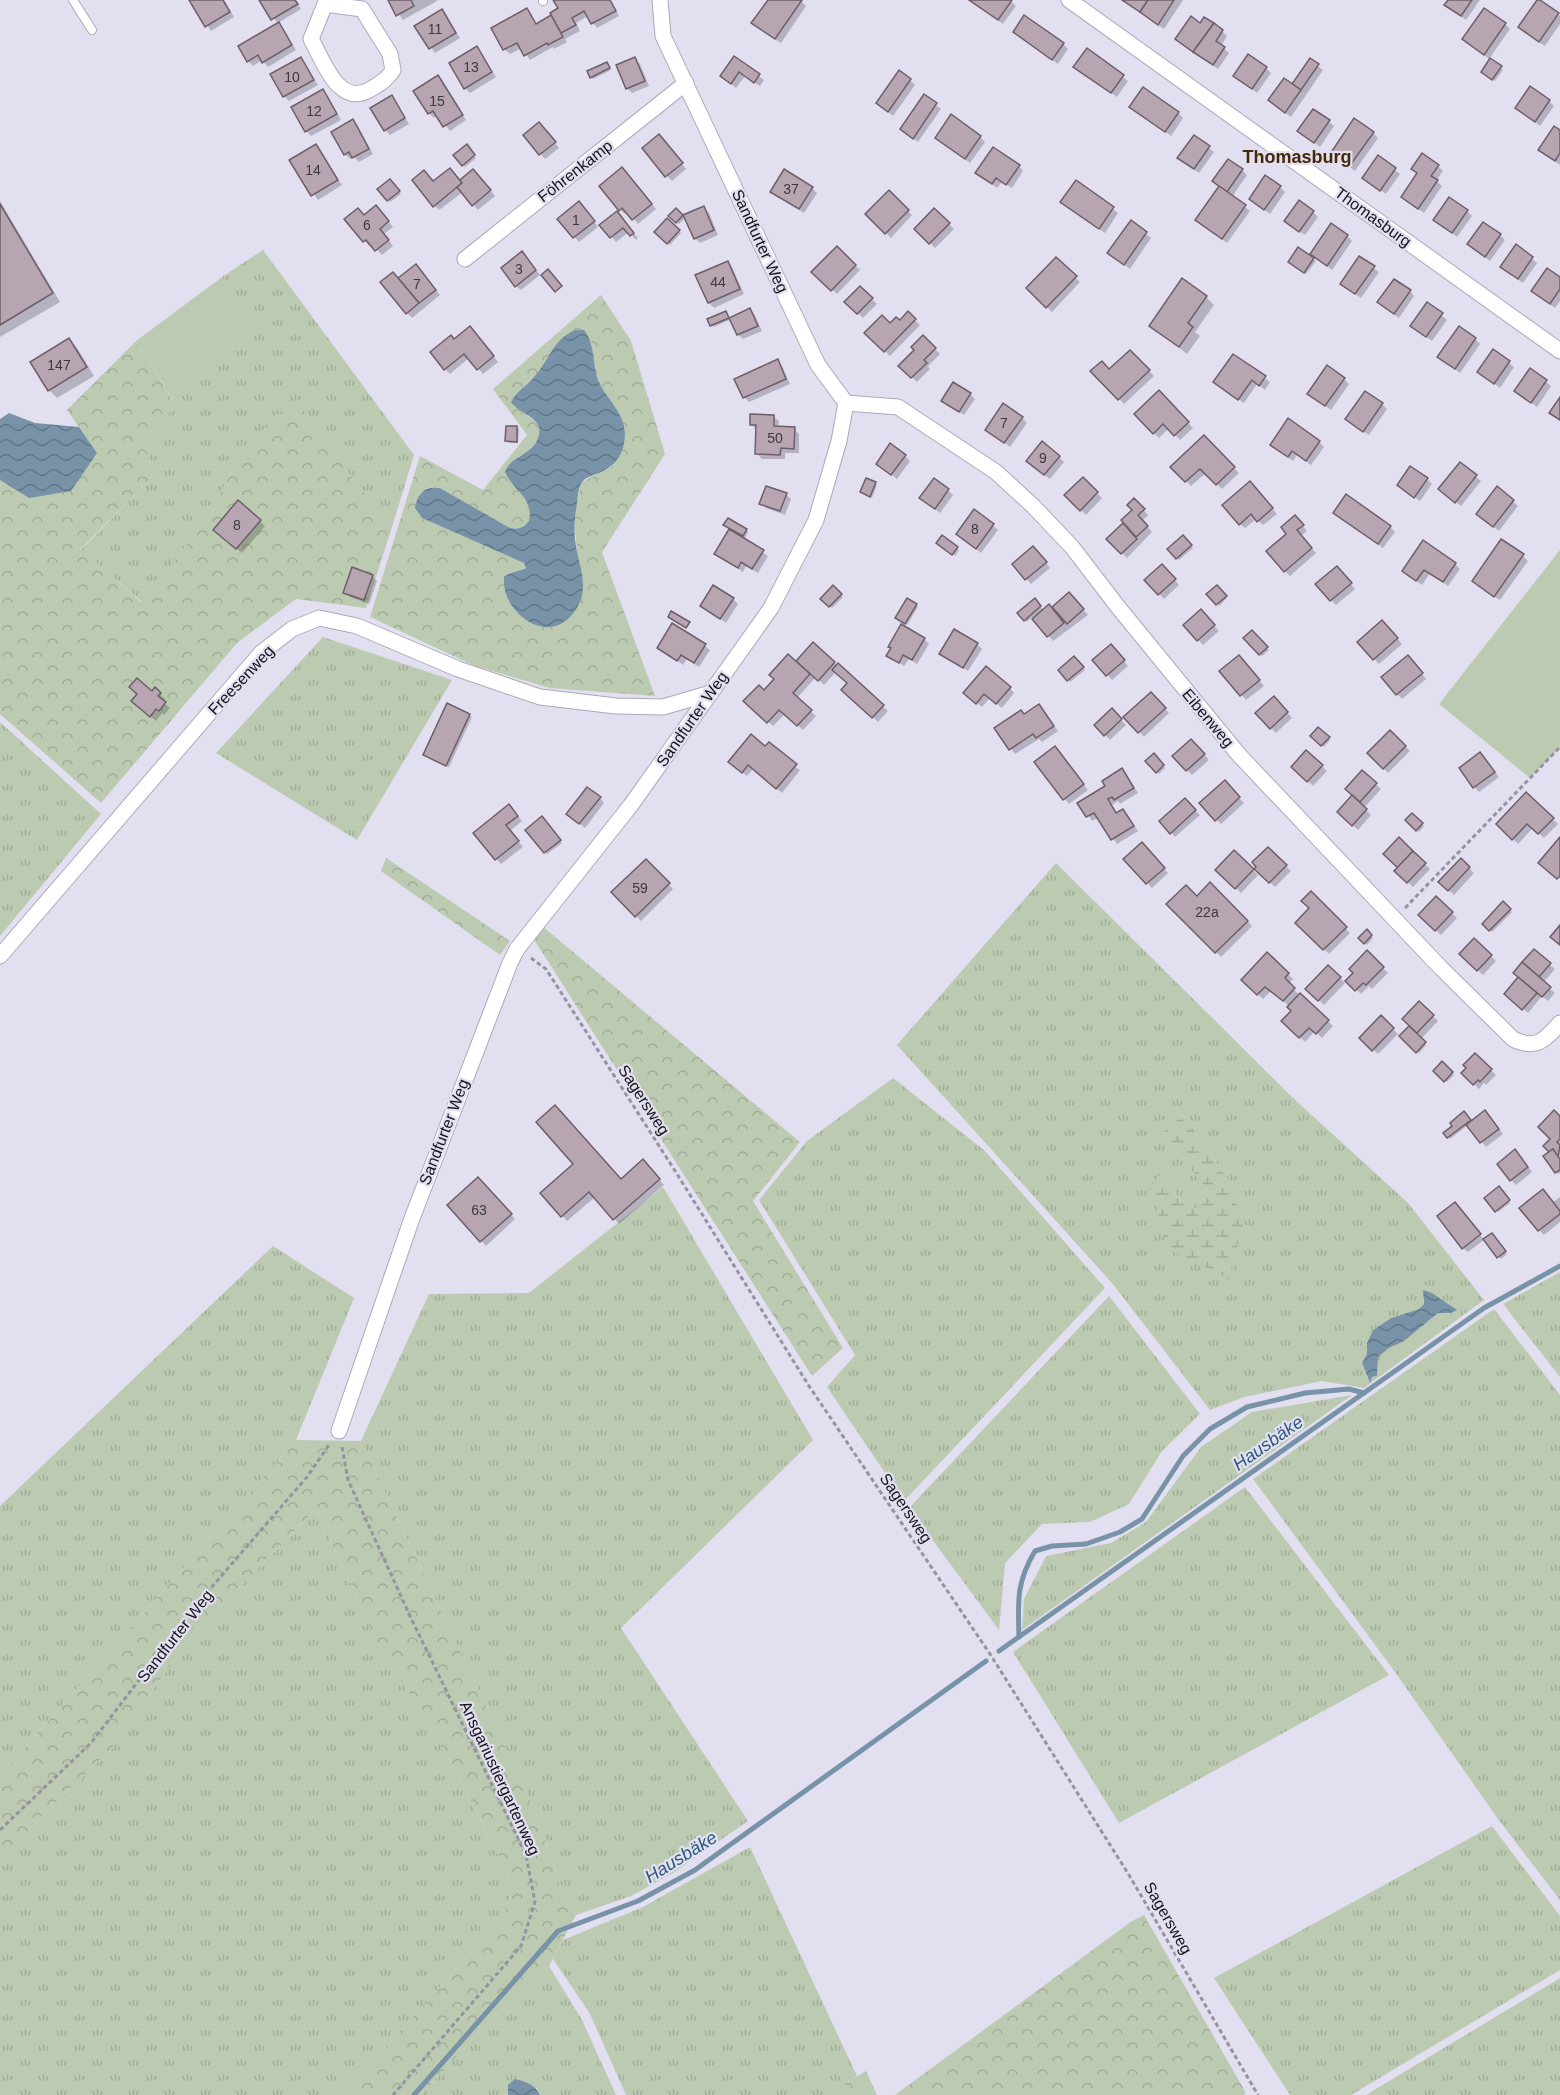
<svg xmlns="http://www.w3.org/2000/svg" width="1560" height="2095" font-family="Arial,sans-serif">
<defs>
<pattern id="grass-tufts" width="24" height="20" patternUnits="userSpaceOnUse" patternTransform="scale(1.5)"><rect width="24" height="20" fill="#bccab2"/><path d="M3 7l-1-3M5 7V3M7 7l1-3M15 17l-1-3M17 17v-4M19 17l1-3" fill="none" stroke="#a1ad98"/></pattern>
<pattern id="forest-crowns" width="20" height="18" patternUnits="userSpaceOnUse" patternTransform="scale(1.5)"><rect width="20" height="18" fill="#bccab2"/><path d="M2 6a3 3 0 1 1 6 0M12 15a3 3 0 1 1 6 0" fill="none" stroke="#a1ad98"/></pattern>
<pattern id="wetland-marsh" width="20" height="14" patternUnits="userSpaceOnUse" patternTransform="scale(1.5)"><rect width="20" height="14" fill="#bccab2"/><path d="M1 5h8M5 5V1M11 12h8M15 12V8" fill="none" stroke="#a1ad98"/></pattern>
<pattern id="water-waves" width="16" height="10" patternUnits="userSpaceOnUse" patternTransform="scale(1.5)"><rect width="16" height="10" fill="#7893a7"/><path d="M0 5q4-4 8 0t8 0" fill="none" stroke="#617787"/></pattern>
</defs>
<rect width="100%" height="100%" fill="#e2dff1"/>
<g fill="url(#grass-tufts)" fill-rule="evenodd">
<polygon points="263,250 414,455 392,527 345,469 303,409 235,463 210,516 142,602 81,550 152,477 145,444 175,405 172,398 257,330 222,277"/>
<polygon points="323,637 452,680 357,840 216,753"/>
<polygon points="0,722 101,814 0,936"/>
<path d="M1056,863L1292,1097L1408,1203L1484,1300L1364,1388L1322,1381L1244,1397L1210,1410L1112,1283L897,1045ZM1183,1115L1228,1179L1168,1249L1162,1173L1181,1202L1198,1210L1206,1189L1163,1132ZM1423,1298L1451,1313H1438L1404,1341L1389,1348L1378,1357L1377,1376L1371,1377L1369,1381L1362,1363L1367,1354L1373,1330L1391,1318L1419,1309L1424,1304Z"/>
<polygon points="893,1078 985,1151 1105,1288 904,1501 827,1387 855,1355 759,1200 807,1141"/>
<polygon points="663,1187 813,1440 621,1628 748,1821 673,1873 631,1896 576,1915 562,1891 535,1810 361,1441 429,1294 529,1293"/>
<polygon points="273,1246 354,1298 296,1440 0,1776 0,1506"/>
<polygon points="1560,1272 1560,1377 1503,1304"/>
<polygon points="1109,1296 1200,1414 1162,1451 1129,1504 1090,1522 1042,1524 1005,1563 999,1630 909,1508"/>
<polygon points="1494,1309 1560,1395 1560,1900 1498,1819 1395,1672 1253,1479"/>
<polygon points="1352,1395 1022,1630 1024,1599 1046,1556 1111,1543 1146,1522 1201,1447 1252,1412"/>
<polygon points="1245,1487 1389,1675 1119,1823 1013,1652"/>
<polygon points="316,1509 375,1638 455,1769 514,1887 502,1918 342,2095 0,2095 0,1858 112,1748 189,1639"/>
<polygon points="1492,1826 1560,1916 1560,1970 1351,2095 1290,2095 1214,1978"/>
<polygon points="750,1847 857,2076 844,2084 849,2095 626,2095 590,2014 553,1959 563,1940 643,1907"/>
<polygon points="549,1966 582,2020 616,2095 540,2095 537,2088 508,2085 508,2095 421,2095 484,2027"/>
<polygon points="1560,1978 1560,2095 1366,2095"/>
</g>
<g fill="url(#forest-crowns)" fill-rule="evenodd">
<path d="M601,295L631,341L665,454L602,552L655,696L550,688L475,666L370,617L420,456L483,490L527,435L493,389ZM575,330L591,342L596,372L600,384L621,419L612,466L582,482C574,502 574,527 577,549L516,612C509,600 502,591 504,577C511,571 519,572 526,568L524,563L422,518L419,495C426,488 430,486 440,488L508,527C515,529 521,530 526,525C539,512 523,499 519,489C516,481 516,468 515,459C527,452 549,438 536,422C534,419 531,418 528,416C523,411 518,402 514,396C521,389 529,383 535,376C550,358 552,340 575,330Z"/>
<polygon points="136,341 176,405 145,444 152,477 81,549 141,602 210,516 235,463 275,415 303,409 345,469 392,527 366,608 296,599 237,643 101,803 0,714 0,480 29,498 97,453 67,410"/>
<polygon points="386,858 510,941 500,955 381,871"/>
<polygon points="542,926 800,1142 753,1201 843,1348 812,1376 533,938"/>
<polygon points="296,1440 361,1441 535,1810 562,1891 576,1915 549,1966 484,2027 421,2095 342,2095 502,1918 514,1887 455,1769 375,1638 316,1509 189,1639 112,1748 0,1858 0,1776"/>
<polygon points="1144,1915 1246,2093 1244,2095 895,2095 1132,1921"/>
<polygon points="866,2071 877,2095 849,2095 844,2084"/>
</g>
<polygon fill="url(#wetland-marsh)" points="1183,1115 1228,1179 1243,1224 1229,1279 1168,1249 1150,1186 1162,1173 1181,1202 1198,1209 1206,1189 1163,1132"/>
<g fill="#bccab2">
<polygon points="222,277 258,330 172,398 136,341"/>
<polygon points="1560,550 1560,747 1530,778 1439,704"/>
</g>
<g fill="url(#water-waves)">
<path d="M575,330H584C596,345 592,365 599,382C607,399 625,414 625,434C624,454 617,465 599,473C594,475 587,477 583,481C578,487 578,496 577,503C575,515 574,527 575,539C578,567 594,592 570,617C543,645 500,609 504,577C511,571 519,572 526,568L524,563L422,518L415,508C417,494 425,485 440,488L508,527C517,530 523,529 529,521C534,497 513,491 505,472C511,455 534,455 539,435C543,417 519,414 511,402C516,391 527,386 534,377C550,359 552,340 575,330Z"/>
<polygon points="9,413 35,423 79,427 97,453 71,491 29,498 0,480 0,419"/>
<polygon points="1423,1290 1432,1293 1457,1310 1451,1313 1438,1313 1404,1341 1389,1348 1378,1357 1377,1376 1372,1377 1370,1383 1362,1363 1367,1354 1367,1343 1373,1330 1391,1318 1419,1309 1424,1304"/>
<path d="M515,2079C526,2082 535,2084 540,2095H508V2085Z"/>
</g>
<g fill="#0003">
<polygon points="191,0 224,0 234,17 211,31"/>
<polygon points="261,0 296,0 301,9 278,23 283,29 296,50 268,67 262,60 253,66 248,61 278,24"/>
<polygon points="389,0 437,0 437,1 403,20"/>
<polygon points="555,0 610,0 619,16 597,28 588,16 576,23 580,31 565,39 567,42 554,49 553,47 530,60 522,48 510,54 505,50 493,28 526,10 537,25 553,16 560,9"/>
<polygon points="769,0 800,0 806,6 781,43 758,28"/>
<polygon points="969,0 1009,0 1016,6 1003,24"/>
<polygon points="1123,0 1183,0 1164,29"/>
<polygon points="1449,0 1480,0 1466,20 1451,9"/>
<polygon points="1538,1 1560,16 1560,24 1545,46 1525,32"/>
<polygon points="442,11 460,38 435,53 416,26"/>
<polygon points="1505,24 1510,29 1489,59 1464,39"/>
<polygon points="1200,25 1222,31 1227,36 1221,46 1229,53 1218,69 1182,44"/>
<polygon points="1014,32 1063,44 1068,49 1058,64"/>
<polygon points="477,48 496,77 470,93 465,88"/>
<polygon points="1087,50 1128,81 1117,97 1080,71"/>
<polygon points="735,58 764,80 760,86 745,76 736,88 722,76"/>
<polygon points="301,59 318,85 289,101 284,96"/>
<polygon points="635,59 640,64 649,86 632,93 627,88"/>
<polygon points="1310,60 1323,70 1291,117 1275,105 1292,86"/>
<polygon points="1491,60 1503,70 1495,81 1485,74"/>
<polygon points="607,64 611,70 593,79 591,77"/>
<polygon points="1266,68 1271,73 1257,93 1240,80"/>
<polygon points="437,77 466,120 450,131 438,115 434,118 429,113"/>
<polygon points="910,80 915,85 893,116 878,103"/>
<polygon points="323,91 328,96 341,120 311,136 306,131"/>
<polygon points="925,96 941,109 918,142 901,129"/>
<polygon points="392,97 409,124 390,135 385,130"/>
<polygon points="1549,101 1554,106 1540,126 1517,108"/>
<polygon points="1136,111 1178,113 1183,118 1171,136"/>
<polygon points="1314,111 1334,126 1320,147 1299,131"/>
<polygon points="353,121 358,126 373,154 359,162 354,157 350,159 345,154"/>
<polygon points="544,129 559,148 545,159 525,135"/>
<polygon points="1560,132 1560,165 1540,150"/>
<polygon points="1373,133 1378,138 1355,171 1331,154"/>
<polygon points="980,137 985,142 970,163 936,138"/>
<polygon points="1194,137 1214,152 1199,173 1184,163"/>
<polygon points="664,141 686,169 672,181 667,176"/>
<polygon points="315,146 342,185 318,200 291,161"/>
<polygon points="466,146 476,158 465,167 455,155"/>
<polygon points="1378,157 1400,174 1386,194 1369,182"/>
<polygon points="1019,166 1023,171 1012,188 1002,182 997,188 977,173"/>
<polygon points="1438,166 1443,171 1436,181 1442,186 1424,213 1408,202 1419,174"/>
<polygon points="1242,170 1247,175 1232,197 1250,211 1227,243 1197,220 1220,187"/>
<polygon points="473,171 495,196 478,210 463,192 439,210 435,206 433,183 460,181"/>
<polygon points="627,173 656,209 638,224 628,212 625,214 620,210"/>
<polygon points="389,181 401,194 390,202 379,189"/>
<polygon points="1076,182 1118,213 1105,233 1067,207"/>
<polygon points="1280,187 1285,192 1270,214 1250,199"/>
<polygon points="812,188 817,193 804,213 772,191"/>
<polygon points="889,193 912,215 891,238 867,214"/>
<polygon points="0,201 60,302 0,337"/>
<polygon points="584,208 598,227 579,242 559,219"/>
<polygon points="704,208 709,213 718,235 700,243 695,238 686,217 679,224 670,216 676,210 683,217"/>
<polygon points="934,210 954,229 935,248 916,229"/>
<polygon points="1467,211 1472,216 1457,237 1440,224"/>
<polygon points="381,212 393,227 384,234 393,246 382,255 372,244 369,246 365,241 346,219"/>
<polygon points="1313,212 1318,217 1305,235 1291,226"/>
<polygon points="621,218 638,238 636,240 629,232 616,242 602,225"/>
<polygon points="667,221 681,233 670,245 656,232"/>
<polygon points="1131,222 1151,238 1130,269 1109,253"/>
<polygon points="1500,235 1505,240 1490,261 1469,244"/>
<polygon points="1347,236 1352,241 1332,270 1312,254"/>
<polygon points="1516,246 1537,263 1523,283 1507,272"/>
<polygon points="837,248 860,270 837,294 814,272"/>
<polygon points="1299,249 1316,261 1306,274 1292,264"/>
<polygon points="527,258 540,275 521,290 516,286"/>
<polygon points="1360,258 1379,272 1361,298 1347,288"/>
<polygon points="1056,259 1080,282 1052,312 1028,288"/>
<polygon points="727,262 732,267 744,294 714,308 709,303 697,276"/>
<polygon points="421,271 440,295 412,318 407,313 399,280"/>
<polygon points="1560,279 1560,301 1555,308 1538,296"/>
<polygon points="860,288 877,304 863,318 846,302"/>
<polygon points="1410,291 1414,296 1399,318 1384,307"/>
<polygon points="1206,297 1214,305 1195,332 1200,336 1187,354 1151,326"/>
<polygon points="1427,304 1447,320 1432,341 1417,330"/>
<polygon points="750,310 755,315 762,331 743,339 738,334 731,319 714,327 712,325 727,314 730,319"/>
<polygon points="908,314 920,325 890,356 866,333 900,322"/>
<polygon points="475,333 498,362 483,374 469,358 450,374 445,369 454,340"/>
<polygon points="923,337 940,354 928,366 930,369 917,382 900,366 916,350"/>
<polygon points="1475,339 1480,344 1460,373 1444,361"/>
<polygon points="69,340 77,348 94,376 57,398 49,390"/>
<polygon points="1494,351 1514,367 1500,388 1479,372"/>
<polygon points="1130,352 1154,376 1124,404 1093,371 1110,371"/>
<polygon points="1233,356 1270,382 1265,390 1257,384 1244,403 1220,387"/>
<polygon points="777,361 782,366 790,384 749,402 744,397"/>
<polygon points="1530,370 1551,386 1537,407 1516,391"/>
<polygon points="1344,379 1349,384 1331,410 1314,398"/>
<polygon points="1159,392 1193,428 1180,440 1169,428 1159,438 1136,414"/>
<polygon points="970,394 975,399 964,415 948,405"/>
<polygon points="1382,404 1387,409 1369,435 1352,424"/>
<polygon points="773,416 779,421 778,428 794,429 799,434 799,453 785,453 785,459 762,459 757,454 756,429 751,424"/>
<polygon points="1022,418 1027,423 1010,447 987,429"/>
<polygon points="517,427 519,429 518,443 509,443 507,441"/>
<polygon points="1204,437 1239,473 1222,489 1206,473 1191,486 1173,467"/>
<polygon points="1319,442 1324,447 1311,465 1297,455 1293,461 1277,449"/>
<polygon points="905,456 910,461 897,479 883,468"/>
<polygon points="1059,457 1064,462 1050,479 1033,466"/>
<polygon points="1460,464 1481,481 1461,506 1445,494"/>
<polygon points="1083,479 1102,498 1086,515 1067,495"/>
<polygon points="1427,479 1432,484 1420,501 1399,485"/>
<polygon points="935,480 953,495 940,513 921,498"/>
<polygon points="875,483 877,485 872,498 862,492"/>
<polygon points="1255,488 1277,514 1263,525 1256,519 1245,528 1240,524"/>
<polygon points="1497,488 1518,506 1499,531 1482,519"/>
<polygon points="786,494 791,499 785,515 766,508 761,503"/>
<polygon points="1134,500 1148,515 1142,521 1152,532 1127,558 1109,539 1126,523 1134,510"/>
<polygon points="239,502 265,526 242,553 220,535"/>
<polygon points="974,511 998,530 981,553 963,538"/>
<polygon points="1295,517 1307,531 1301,536 1316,553 1290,576 1285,571 1288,534"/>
<polygon points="1340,517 1390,527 1395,532 1383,548"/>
<polygon points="731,529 746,530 748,532 744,540 768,556 758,573 746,566 743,572 716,554"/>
<polygon points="1183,537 1193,548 1179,560 1169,549"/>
<polygon points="940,545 957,548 959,550 955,556"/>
<polygon points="1038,553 1050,568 1031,584 1014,564"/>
<polygon points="1523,556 1528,561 1500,600 1479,586"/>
<polygon points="1455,564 1460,569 1448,586 1430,573 1422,585 1403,571"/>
<polygon points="1162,566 1179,585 1164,599 1147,580"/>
<polygon points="1342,573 1355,589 1336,605 1317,585"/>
<polygon points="372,576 377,581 369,604 350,597 345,592"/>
<polygon points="833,587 843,597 832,608 822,599"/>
<polygon points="1217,587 1227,598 1219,606 1208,595"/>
<polygon points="1069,594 1088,615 1053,641 1032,617 1027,622 1019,613 1035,600 1044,611 1051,609"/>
<polygon points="733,599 738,604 726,623 702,606"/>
<polygon points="916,605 918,607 907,625 899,620"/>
<polygon points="1201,611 1219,631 1203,645 1185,626"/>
<polygon points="1387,627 1402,644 1379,664 1374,659"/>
<polygon points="1252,632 1269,650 1262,656 1245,638"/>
<polygon points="924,639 929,644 917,664 909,659 904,666 888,655"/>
<polygon points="813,644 888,711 878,722 843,690 849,683 836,672 824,685 816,677 797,698 816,716 803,730 785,714 773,726 746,701 764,692 796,663"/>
<polygon points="977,644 982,649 968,671 941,653"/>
<polygon points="705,646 710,650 699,667 687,659 683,665 659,648"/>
<polygon points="1115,651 1128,666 1112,680 1095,660"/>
<polygon points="1074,658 1085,670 1070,682 1060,670"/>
<polygon points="1243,662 1264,686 1246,700 1221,671"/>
<polygon points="1413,662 1426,679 1402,699 1397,694"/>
<polygon points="1010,688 1014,693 1002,708 990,698 982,707 965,693"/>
<polygon points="152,693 160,694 165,699 162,701 170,708 164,715 162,713 156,721 138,706"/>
<polygon points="1151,694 1169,713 1144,737 1126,717"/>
<polygon points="1274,698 1292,718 1276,733 1257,713"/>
<polygon points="448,705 472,717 449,767 427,756"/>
<polygon points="1039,706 1058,731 1042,742 1039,739 1015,754 996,728 1025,715"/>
<polygon points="1112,710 1126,725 1110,740 1096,725"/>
<polygon points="1318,729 1330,740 1324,747 1312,736"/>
<polygon points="1390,732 1410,751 1388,773 1369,753"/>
<polygon points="1191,741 1209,760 1192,775 1174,756"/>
<polygon points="765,748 800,770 782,793 753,769 747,776 735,767"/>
<polygon points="1055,748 1088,790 1069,804 1036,762"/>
<polygon points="1307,752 1327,771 1313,786 1293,767"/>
<polygon points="1154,755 1165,768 1159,774 1147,761"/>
<polygon points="1485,759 1499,777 1479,792 1474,787"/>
<polygon points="1122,770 1138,793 1120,804 1118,801 1112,805 1118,814 1123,811 1128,816 1138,831 1117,844 1099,817 1092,821 1080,803 1108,786"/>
<polygon points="1362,772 1381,789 1364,808 1371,815 1358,830 1339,812 1354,795"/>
<polygon points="1225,783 1244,803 1221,824 1202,804"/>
<polygon points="1526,794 1558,824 1544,838 1533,828 1518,844 1498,824"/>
<polygon points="600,798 604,803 585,828 573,818"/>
<polygon points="1185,800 1200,815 1175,837 1161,821"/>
<polygon points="514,811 522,821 510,831 523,847 501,864 475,833"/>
<polygon points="1412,815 1424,826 1419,832 1407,820"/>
<polygon points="542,818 562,843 547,854 527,830"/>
<polygon points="1399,839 1430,869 1413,887 1397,871 1400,868"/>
<polygon points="1142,844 1168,873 1152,888 1125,859"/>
<polygon points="1268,849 1291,871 1275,887 1256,869"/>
<polygon points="1234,852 1258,875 1241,893 1217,870"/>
<polygon points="1461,860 1474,873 1454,895 1440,882"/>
<polygon points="646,861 673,889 641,921 613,892"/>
<polygon points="1210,884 1252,926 1221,957 1168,904 1197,898"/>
<polygon points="1311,893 1350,933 1329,954 1297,923 1311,908"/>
<polygon points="1436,898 1457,918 1441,935 1420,915"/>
<polygon points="1503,903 1512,912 1492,932 1484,924"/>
<polygon points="1367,931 1373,938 1367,945 1360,938"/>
<polygon points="1474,940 1496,961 1483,975 1461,954"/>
<polygon points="1534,951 1555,969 1543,983 1555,993 1548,1001 1542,996 1528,1013 1511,998"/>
<polygon points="1367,953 1388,973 1372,989 1369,986 1361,994 1347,981 1355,973"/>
<polygon points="1267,954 1293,979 1288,984 1333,1026 1322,1038 1315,1031 1305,1042 1283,1021 1293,1011 1289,1006 1271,991 1263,999 1243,980"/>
<polygon points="1328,967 1345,983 1324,1005 1307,989"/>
<polygon points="1419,1003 1438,1021 1421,1039 1426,1045 1419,1053 1401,1036 1411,1026"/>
<polygon points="1381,1017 1398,1034 1378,1054 1361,1038"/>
<polygon points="1475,1055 1496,1075 1486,1085 1484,1083 1479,1089 1463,1073"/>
<polygon points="1442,1064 1454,1075 1447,1082 1435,1071"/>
<polygon points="1464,1113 1472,1123 1490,1117 1503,1134 1486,1147 1468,1125 1450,1139 1445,1133 1454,1126"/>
<polygon points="1560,1118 1560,1156 1556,1155 1560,1160 1560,1173 1558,1174 1545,1156 1551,1152 1552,1139"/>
<polygon points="1520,1156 1532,1172 1516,1185 1511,1180"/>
<polygon points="648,1166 664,1185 619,1224 595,1197 567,1221 542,1193 621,1180"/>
<polygon points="478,1179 515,1219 486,1246 449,1206"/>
<polygon points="1501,1190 1510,1203 1498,1212 1486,1198"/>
<polygon points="1560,1197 1560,1222 1544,1235 1539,1230 1553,1202"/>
<polygon points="1460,1209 1484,1240 1468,1252 1463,1248"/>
<polygon points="1493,1237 1507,1254 1501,1259 1499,1257"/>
</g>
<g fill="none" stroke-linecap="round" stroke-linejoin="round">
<g stroke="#7893a7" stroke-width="5">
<path d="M1019,1637C1018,1601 1016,1583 1035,1551L1052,1546L1086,1544L1120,1532L1142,1519L1183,1456L1210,1429L1247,1407L1305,1393L1349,1389L1364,1393"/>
<polyline points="999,1651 1484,1308 1560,1266"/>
<polyline points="414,2095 558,1931 638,1901 695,1870 986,1661"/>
</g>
</g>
<g fill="#b7a6b2" stroke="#6d5e68" stroke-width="1.5">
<polygon points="189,0 223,0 230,12 205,27"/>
<polygon points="259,0 295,0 298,4 271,20"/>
<polygon points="388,0 411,0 414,6 396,16"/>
<polygon points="553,0 610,0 616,11 591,24 584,11 572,18 576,25 561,33 550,13 558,8"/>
<polygon points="768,0 802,0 775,39 751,23"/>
<polygon points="969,0 1012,0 998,20"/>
<polygon points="1122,0 1148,0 1140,12"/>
<polygon points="1148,0 1174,0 1158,25 1140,12"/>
<polygon points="1448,0 1472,0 1461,16 1444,5"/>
<polygon points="1537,0 1540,0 1559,13 1539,42 1518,27"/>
<polygon points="527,8 536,24 551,15 563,37 548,45 547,43 524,56 517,43 503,50 491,28"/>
<polygon points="1484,8 1506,23 1484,55 1462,39"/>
<polygon points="442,9 456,33 429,49 414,26"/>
<polygon points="1024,15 1064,43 1052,60 1013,32"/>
<polygon points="1191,16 1200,23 1204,17 1214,23 1193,52 1175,39"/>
<polygon points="279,22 292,45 262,63 258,55 247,62 238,46"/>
<polygon points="1214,23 1223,30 1216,41 1225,47 1213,65 1193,52"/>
<polygon points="477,46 492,72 464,89 449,63"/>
<polygon points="1087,48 1124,75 1111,93 1073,67"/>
<polygon points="1248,54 1267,67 1252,89 1233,76"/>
<polygon points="734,56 760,74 754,83 739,72 731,84 720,76"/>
<polygon points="301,57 314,80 283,97 270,74"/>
<polygon points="635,57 645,81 626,89 616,65"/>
<polygon points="1310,58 1319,64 1301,90 1292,84"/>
<polygon points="1490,58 1502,66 1492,80 1481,72"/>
<polygon points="607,62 610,68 590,78 587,71"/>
<polygon points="899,70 911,79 888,112 876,103"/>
<polygon points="438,75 463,115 443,127 433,111 428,114 413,91"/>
<polygon points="1284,78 1301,90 1285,113 1268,100"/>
<polygon points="1530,86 1550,100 1535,122 1515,108"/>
<polygon points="1143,87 1179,112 1165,132 1129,107"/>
<polygon points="323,89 337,114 305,132 291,107"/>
<polygon points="924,94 937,103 913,139 900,129"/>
<polygon points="392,95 405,118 384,131 370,108"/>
<polygon points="1313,109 1330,120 1314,143 1297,131"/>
<polygon points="951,114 981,136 965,159 935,138"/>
<polygon points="1354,118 1374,132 1349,167 1330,154"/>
<polygon points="353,119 369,149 352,158 349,152 344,155 331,132"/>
<polygon points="539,122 556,142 539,155 523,135"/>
<polygon points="1554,126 1560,130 1560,153 1555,161 1538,150"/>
<polygon points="659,134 683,163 665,177 642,148"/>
<polygon points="1194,135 1210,146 1194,169 1177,158"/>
<polygon points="316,144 338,180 311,196 289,160"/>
<polygon points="467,144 475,155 462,166 453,155"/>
<polygon points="993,147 1020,165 1006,185 996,178 992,184 975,173"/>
<polygon points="1422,153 1439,165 1431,176 1438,180 1418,209 1401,197 1417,173 1411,169"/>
<polygon points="1378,155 1396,168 1380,191 1362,178"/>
<polygon points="1228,159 1243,169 1227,192 1212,181"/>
<polygon points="622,167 652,204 632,220 622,208 619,211 599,186"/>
<polygon points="450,168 462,183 433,207 412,180 424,170 433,181"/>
<polygon points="473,169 491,190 472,206 457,187 462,183 460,180"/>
<polygon points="784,169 813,187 799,209 770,192"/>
<polygon points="1265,175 1281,186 1264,210 1249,199"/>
<polygon points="390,179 400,191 387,201 377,189"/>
<polygon points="1076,180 1114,207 1099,229 1060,202"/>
<polygon points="1219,186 1246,205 1222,239 1195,220"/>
<polygon points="889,190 909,210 885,234 865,214"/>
<polygon points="1449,197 1468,210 1452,233 1433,220"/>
<polygon points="1299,200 1314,211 1299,232 1284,221"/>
<polygon points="579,201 595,221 573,238 557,219"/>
<polygon points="0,204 53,293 0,325"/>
<polygon points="376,205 389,221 380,229 389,240 375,251 366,240 363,242 344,219 358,208 364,215"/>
<polygon points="704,206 714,230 694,239 683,215"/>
<polygon points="676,208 683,215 676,223 668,216"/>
<polygon points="934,208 950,223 929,244 914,229"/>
<polygon points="617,211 634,233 630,236 623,228 610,238 599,225"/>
<polygon points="667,218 680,230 667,244 654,232"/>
<polygon points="1131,220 1147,232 1124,265 1107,253"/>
<polygon points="1483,222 1501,234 1485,257 1467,244"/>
<polygon points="1331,223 1348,235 1327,266 1310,254"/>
<polygon points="1516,244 1533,257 1518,279 1500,267"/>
<polygon points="837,246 856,265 831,291 811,272"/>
<polygon points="1298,247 1314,258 1304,273 1288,262"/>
<polygon points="522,251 536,270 515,287 501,268"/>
<polygon points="1359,256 1375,266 1355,294 1340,284"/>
<polygon points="1056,257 1077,276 1046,308 1026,288"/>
<polygon points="728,261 740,289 708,303 695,275"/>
<polygon points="416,264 436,290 419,303 398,278"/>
<polygon points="1547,268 1560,277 1560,289 1550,304 1531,291"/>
<polygon points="548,269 562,286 555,292 541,275"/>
<polygon points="393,272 419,303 406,314 380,282"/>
<polygon points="1182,278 1207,296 1188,323 1193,327 1179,347 1149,326"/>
<polygon points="1394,279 1411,290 1394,314 1377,302"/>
<polygon points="860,286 873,298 857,314 844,302"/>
<polygon points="1427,302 1443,313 1426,337 1410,326"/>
<polygon points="750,308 758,326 737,335 729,318"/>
<polygon points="726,311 729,318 710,326 707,319"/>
<polygon points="908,311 916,319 884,352 864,333 882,315 890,323 896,317 900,320"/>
<polygon points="470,326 494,356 477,370 464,354 444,370 430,352 451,335 454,339"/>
<polygon points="1459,326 1476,338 1455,369 1437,357"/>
<polygon points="923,335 936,348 924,360 927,363 911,378 898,366 914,350 911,347"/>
<polygon points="69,338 87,367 48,391 30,362"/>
<polygon points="1493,349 1510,361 1494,384 1477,372"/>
<polygon points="1130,350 1150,370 1118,400 1090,371 1102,361 1109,369"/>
<polygon points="1233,354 1266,376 1259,386 1252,380 1238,400 1213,382"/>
<polygon points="778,359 786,379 743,398 734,379"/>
<polygon points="1327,365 1345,378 1325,406 1307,394"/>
<polygon points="1530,368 1547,380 1531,403 1514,391"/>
<polygon points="953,382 971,393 959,412 941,401"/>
<polygon points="1159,390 1189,422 1174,436 1163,424 1153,434 1134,414"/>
<polygon points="1365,391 1383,403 1363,432 1345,419"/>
<polygon points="1560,397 1560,420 1549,413"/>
<polygon points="1003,403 1023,417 1004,443 985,430"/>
<polygon points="750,414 774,415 774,426 795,427 794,449 781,448 780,455 755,454 756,425 750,425"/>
<polygon points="1288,418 1320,441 1306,461 1292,451 1288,457 1270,445"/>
<polygon points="506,426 517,426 517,442 505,441"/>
<polygon points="1204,435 1235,467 1216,485 1200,469 1185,482 1170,467"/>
<polygon points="1042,441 1060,456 1044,475 1026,461"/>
<polygon points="890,443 906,455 891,475 876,464"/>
<polygon points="1460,462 1477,475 1455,503 1438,489"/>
<polygon points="1410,466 1428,478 1414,498 1397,485"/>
<polygon points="1083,477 1098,492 1080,511 1064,495"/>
<polygon points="866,478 876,482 870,497 860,492"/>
<polygon points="934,478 949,489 935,509 919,498"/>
<polygon points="1250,481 1273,508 1257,522 1251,514 1239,525 1222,505"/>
<polygon points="766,486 787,493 780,511 759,504"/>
<polygon points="1497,486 1514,500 1493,527 1476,514"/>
<polygon points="1346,494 1391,526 1378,544 1333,513"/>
<polygon points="1134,498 1145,509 1138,515 1148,526 1136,537 1121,520 1132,510 1127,505"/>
<polygon points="238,500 261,520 236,549 213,530"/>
<polygon points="974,509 994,524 976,549 956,534"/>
<polygon points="1295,515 1304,525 1297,530 1312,548 1284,572 1266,551 1286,534 1281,527"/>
<polygon points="728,518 747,529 743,536 723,525"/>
<polygon points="1123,523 1137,539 1121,554 1106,539"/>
<polygon points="729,529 764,550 752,569 741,562 738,568 714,554"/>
<polygon points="942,535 958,547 952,555 936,543"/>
<polygon points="1183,535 1192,545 1176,559 1167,549"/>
<polygon points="1501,539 1524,554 1494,597 1472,581"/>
<polygon points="1423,540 1456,563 1443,582 1424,570 1416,581 1402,571"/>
<polygon points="1033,546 1047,562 1025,580 1012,564"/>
<polygon points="1162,564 1176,579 1158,595 1144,580"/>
<polygon points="1337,566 1352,583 1330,601 1315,584"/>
<polygon points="352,567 373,575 364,600 343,593"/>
<polygon points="713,585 734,598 720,619 700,606"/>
<polygon points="833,585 842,594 829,607 820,599"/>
<polygon points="1217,585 1227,596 1216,605 1206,594"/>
<polygon points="1069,592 1084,609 1067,624 1052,607"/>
<polygon points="907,598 917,604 905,624 895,618"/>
<polygon points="1035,598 1041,606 1024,621 1017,613"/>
<polygon points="1049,604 1064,623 1047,637 1032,619"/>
<polygon points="1201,609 1215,625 1197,641 1183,625"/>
<polygon points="671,611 690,622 686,628 668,617"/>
<polygon points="1382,620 1398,638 1373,660 1357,642"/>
<polygon points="672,623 706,644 694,663 681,655 677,661 657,648"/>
<polygon points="901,624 925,638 912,660 903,655 899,663 886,656 891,648 888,647"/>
<polygon points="954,629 978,643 963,668 939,654"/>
<polygon points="1252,630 1268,647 1259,655 1243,638"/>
<polygon points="813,642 835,662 818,681 796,661"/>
<polygon points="1111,644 1125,660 1106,676 1092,660"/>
<polygon points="788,654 810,674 793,693 812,710 797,726 779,710 767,723 743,701 759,685 764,690 774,679 769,675"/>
<polygon points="1239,655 1260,680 1240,696 1219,671"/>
<polygon points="1408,655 1423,673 1396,695 1381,677"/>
<polygon points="1074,656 1084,667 1067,681 1058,670"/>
<polygon points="838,663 884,705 872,718 841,690 847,683 832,670"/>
<polygon points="986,666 1011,687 996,704 984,694 976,704 963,693"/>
<polygon points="137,678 152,691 155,687 161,693 158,696 166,702 159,711 156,709 150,717 131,701 137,694 129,687"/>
<polygon points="1151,692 1166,708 1138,733 1123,717"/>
<polygon points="1274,696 1288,712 1270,729 1255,713"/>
<polygon points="447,703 470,714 446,766 423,755"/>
<polygon points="1039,704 1054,726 1036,738 1033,734 1009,750 994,728 1021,710 1024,714"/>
<polygon points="1112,708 1122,719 1104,736 1094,725"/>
<polygon points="1318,727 1330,737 1321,746 1310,736"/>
<polygon points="1390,730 1406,746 1383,769 1367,753"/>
<polygon points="751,734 765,746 769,742 797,764 776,789 748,765 742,773 728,762"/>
<polygon points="1191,739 1205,754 1186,771 1172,756"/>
<polygon points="1055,746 1084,784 1063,800 1034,762"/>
<polygon points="1306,750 1323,765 1307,782 1291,767"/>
<polygon points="1480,752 1495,772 1473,788 1459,768"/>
<polygon points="1154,753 1164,765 1156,773 1145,761"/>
<polygon points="1122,768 1134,788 1114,800 1112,797 1108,799 1116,813 1123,809 1134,826 1111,840 1094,813 1086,817 1077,803 1105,786 1102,781"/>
<polygon points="1362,770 1377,783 1360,802 1345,789"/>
<polygon points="1225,780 1240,797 1215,821 1199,803"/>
<polygon points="587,787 601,797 579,824 566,814"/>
<polygon points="1526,792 1554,818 1538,834 1527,824 1512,840 1496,824"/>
<polygon points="1352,795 1367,809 1352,826 1337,812"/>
<polygon points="1185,798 1196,810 1170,834 1159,821"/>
<polygon points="509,804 518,816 506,825 519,841 495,860 473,833"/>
<polygon points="1412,813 1423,823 1416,831 1405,820"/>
<polygon points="542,816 561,840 544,853 525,830"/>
<polygon points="1399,837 1413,851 1398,868 1383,854"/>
<polygon points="1560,837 1560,876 1557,879 1538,863"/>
<polygon points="1142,842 1165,868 1146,884 1123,859"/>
<polygon points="1268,847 1287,865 1269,883 1254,869 1256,867 1252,862"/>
<polygon points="1234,850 1254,869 1235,889 1215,870"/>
<polygon points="1413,851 1426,863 1407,883 1394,871"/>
<polygon points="1461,858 1470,867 1448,891 1438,882"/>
<polygon points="646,859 670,883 635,917 611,892"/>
<polygon points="1210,882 1248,921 1215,953 1166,904 1186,885 1197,896"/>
<polygon points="1311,891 1347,927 1323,950 1295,923 1309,908 1301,901"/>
<polygon points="1436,896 1453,912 1435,931 1418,915"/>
<polygon points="1503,901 1511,909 1489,931 1482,924"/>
<polygon points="1560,925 1560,945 1550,937"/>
<polygon points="1367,929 1372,935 1364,944 1358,938"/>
<polygon points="1474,938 1492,955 1477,971 1459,954"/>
<polygon points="1534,949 1551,963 1539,977 1522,962"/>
<polygon points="1367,950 1384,967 1366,985 1363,983 1355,991 1345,981 1353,973 1349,969"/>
<polygon points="1267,952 1289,973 1285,978 1295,988 1283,1001 1265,987 1257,995 1241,980"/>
<polygon points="1522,962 1551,987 1542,997 1513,973"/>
<polygon points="1328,965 1341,977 1318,1001 1305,989"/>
<polygon points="1518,977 1537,993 1522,1010 1504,994"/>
<polygon points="1300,993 1329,1020 1316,1034 1309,1028 1299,1038 1281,1021 1291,1011 1287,1007"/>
<polygon points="1419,1001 1434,1015 1417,1033 1402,1019"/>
<polygon points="1381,1015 1394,1028 1372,1051 1359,1038"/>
<polygon points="1409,1026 1426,1042 1416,1053 1399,1036"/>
<polygon points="1475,1053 1492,1069 1480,1082 1478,1080 1473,1085 1461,1073 1466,1068 1463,1065"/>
<polygon points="1442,1061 1453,1072 1444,1082 1433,1071"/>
<polygon points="555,1105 621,1179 643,1159 660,1179 613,1220 589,1192 561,1217 540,1193 573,1164 536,1122"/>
<polygon points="1485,1110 1499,1129 1480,1143 1466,1125"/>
<polygon points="1554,1110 1560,1116 1560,1139 1557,1142 1560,1145 1558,1157 1553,1149 1549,1152 1543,1146 1550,1139 1538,1127"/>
<polygon points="1464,1111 1471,1120 1447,1138 1443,1133 1452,1126 1450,1123"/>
<polygon points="1515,1149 1528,1167 1510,1181 1497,1164"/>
<polygon points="1553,1149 1560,1159 1560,1170 1555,1173 1543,1156"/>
<polygon points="478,1177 512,1214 480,1242 447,1205"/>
<polygon points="1499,1186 1510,1200 1495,1212 1484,1198"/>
<polygon points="1543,1189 1560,1211 1560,1214 1538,1231 1519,1208"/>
<polygon points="1455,1202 1481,1234 1462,1249 1437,1216"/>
<polygon points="1492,1233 1506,1251 1497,1258 1483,1239"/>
</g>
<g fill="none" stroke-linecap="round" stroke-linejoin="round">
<defs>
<g id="service">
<polyline points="73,0 92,30"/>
<polyline points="543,1 543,0"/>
</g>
<g id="minor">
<polyline points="1069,0 1560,351"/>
<path d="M325,4L362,9L390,54L393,70C387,80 379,84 369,90C338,107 323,60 311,39Z"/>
<polyline points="465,259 686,83"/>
<path d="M846,403L898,407L996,472L1034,507L1072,547L1118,607L1239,755L1440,967L1513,1039C1536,1050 1544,1041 1560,1023"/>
<polyline points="0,956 261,653 292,629 319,618 357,626 458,669 540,697 616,706 663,707 711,693"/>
<polyline points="339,1431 411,1221 510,963 517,949 631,805 771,608 816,520 839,441 846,403 818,365 663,36 660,0"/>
</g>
</defs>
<use href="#service" stroke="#aca9ba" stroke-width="10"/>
<use href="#minor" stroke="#aca9ba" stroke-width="17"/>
<g stroke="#9693a1" stroke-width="3" stroke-dasharray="4.5 3" stroke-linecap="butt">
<polyline points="1405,908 1560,747"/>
<polyline points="531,958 546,969 677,1174 809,1386 990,1654 1129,1875 1258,2095"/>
<polyline points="342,1447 348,1480 410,1616 526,1855 535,1902 521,1946 393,2095"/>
<polyline points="0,1830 91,1743 197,1604 307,1477 329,1445"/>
</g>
<use href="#service" stroke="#fff" stroke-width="8"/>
<use href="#minor" stroke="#fff" stroke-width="15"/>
</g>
<g text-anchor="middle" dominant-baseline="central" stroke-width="4.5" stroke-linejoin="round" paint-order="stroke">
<g font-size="14" fill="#3e3840">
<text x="435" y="29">11</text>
<text x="471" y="67">13</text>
<text x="292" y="77">10</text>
<text x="437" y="101">15</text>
<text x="314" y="111">12</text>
<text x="313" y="170">14</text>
<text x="791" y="189">37</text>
<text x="576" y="220">1</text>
<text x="367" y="225">6</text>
<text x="519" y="269">3</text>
<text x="718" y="282">44</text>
<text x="417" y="284">7</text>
<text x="59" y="365">147</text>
<text x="1004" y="423">7</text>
<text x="775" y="438">50</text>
<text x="1043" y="458">9</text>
<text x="237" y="525">8</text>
<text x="975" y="529">8</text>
<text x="640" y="888">59</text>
<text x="1207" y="912">22a</text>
<text x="479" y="1210">63</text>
</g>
<g font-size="16" fill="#16141a" stroke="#e2dff1">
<text transform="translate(575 171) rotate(-38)">Föhrenkamp</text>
<text transform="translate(1373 217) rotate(36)">Thomasburg</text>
<text transform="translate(760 241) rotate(65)">Sandfurter Weg</text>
<text transform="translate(241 680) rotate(-47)">Freesenweg</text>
<text transform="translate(1208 718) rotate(50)">Eibenweg</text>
<text transform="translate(692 719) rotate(-55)">Sandfurter Weg</text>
<text transform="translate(644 1100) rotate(57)">Sagersweg</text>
<text transform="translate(444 1132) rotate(-69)">Sandfurter Weg</text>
<text transform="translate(906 1508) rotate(56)">Sagersweg</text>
<text transform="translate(175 1636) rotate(-52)">Sandfurter Weg</text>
<text transform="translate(500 1778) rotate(65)">Ansgariustiergartenweg</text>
<text transform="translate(1168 1918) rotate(60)">Sagersweg</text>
</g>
<g font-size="18" font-weight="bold" fill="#442909" stroke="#e2dff1">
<text x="1297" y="157">Thomasburg</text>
</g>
<g font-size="18" font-style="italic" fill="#2b5a7a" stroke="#e2dff1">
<text transform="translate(1268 1443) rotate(-35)">Hausbäke</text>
<text transform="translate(681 1857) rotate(-32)">Hausbäke</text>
</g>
</g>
</svg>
